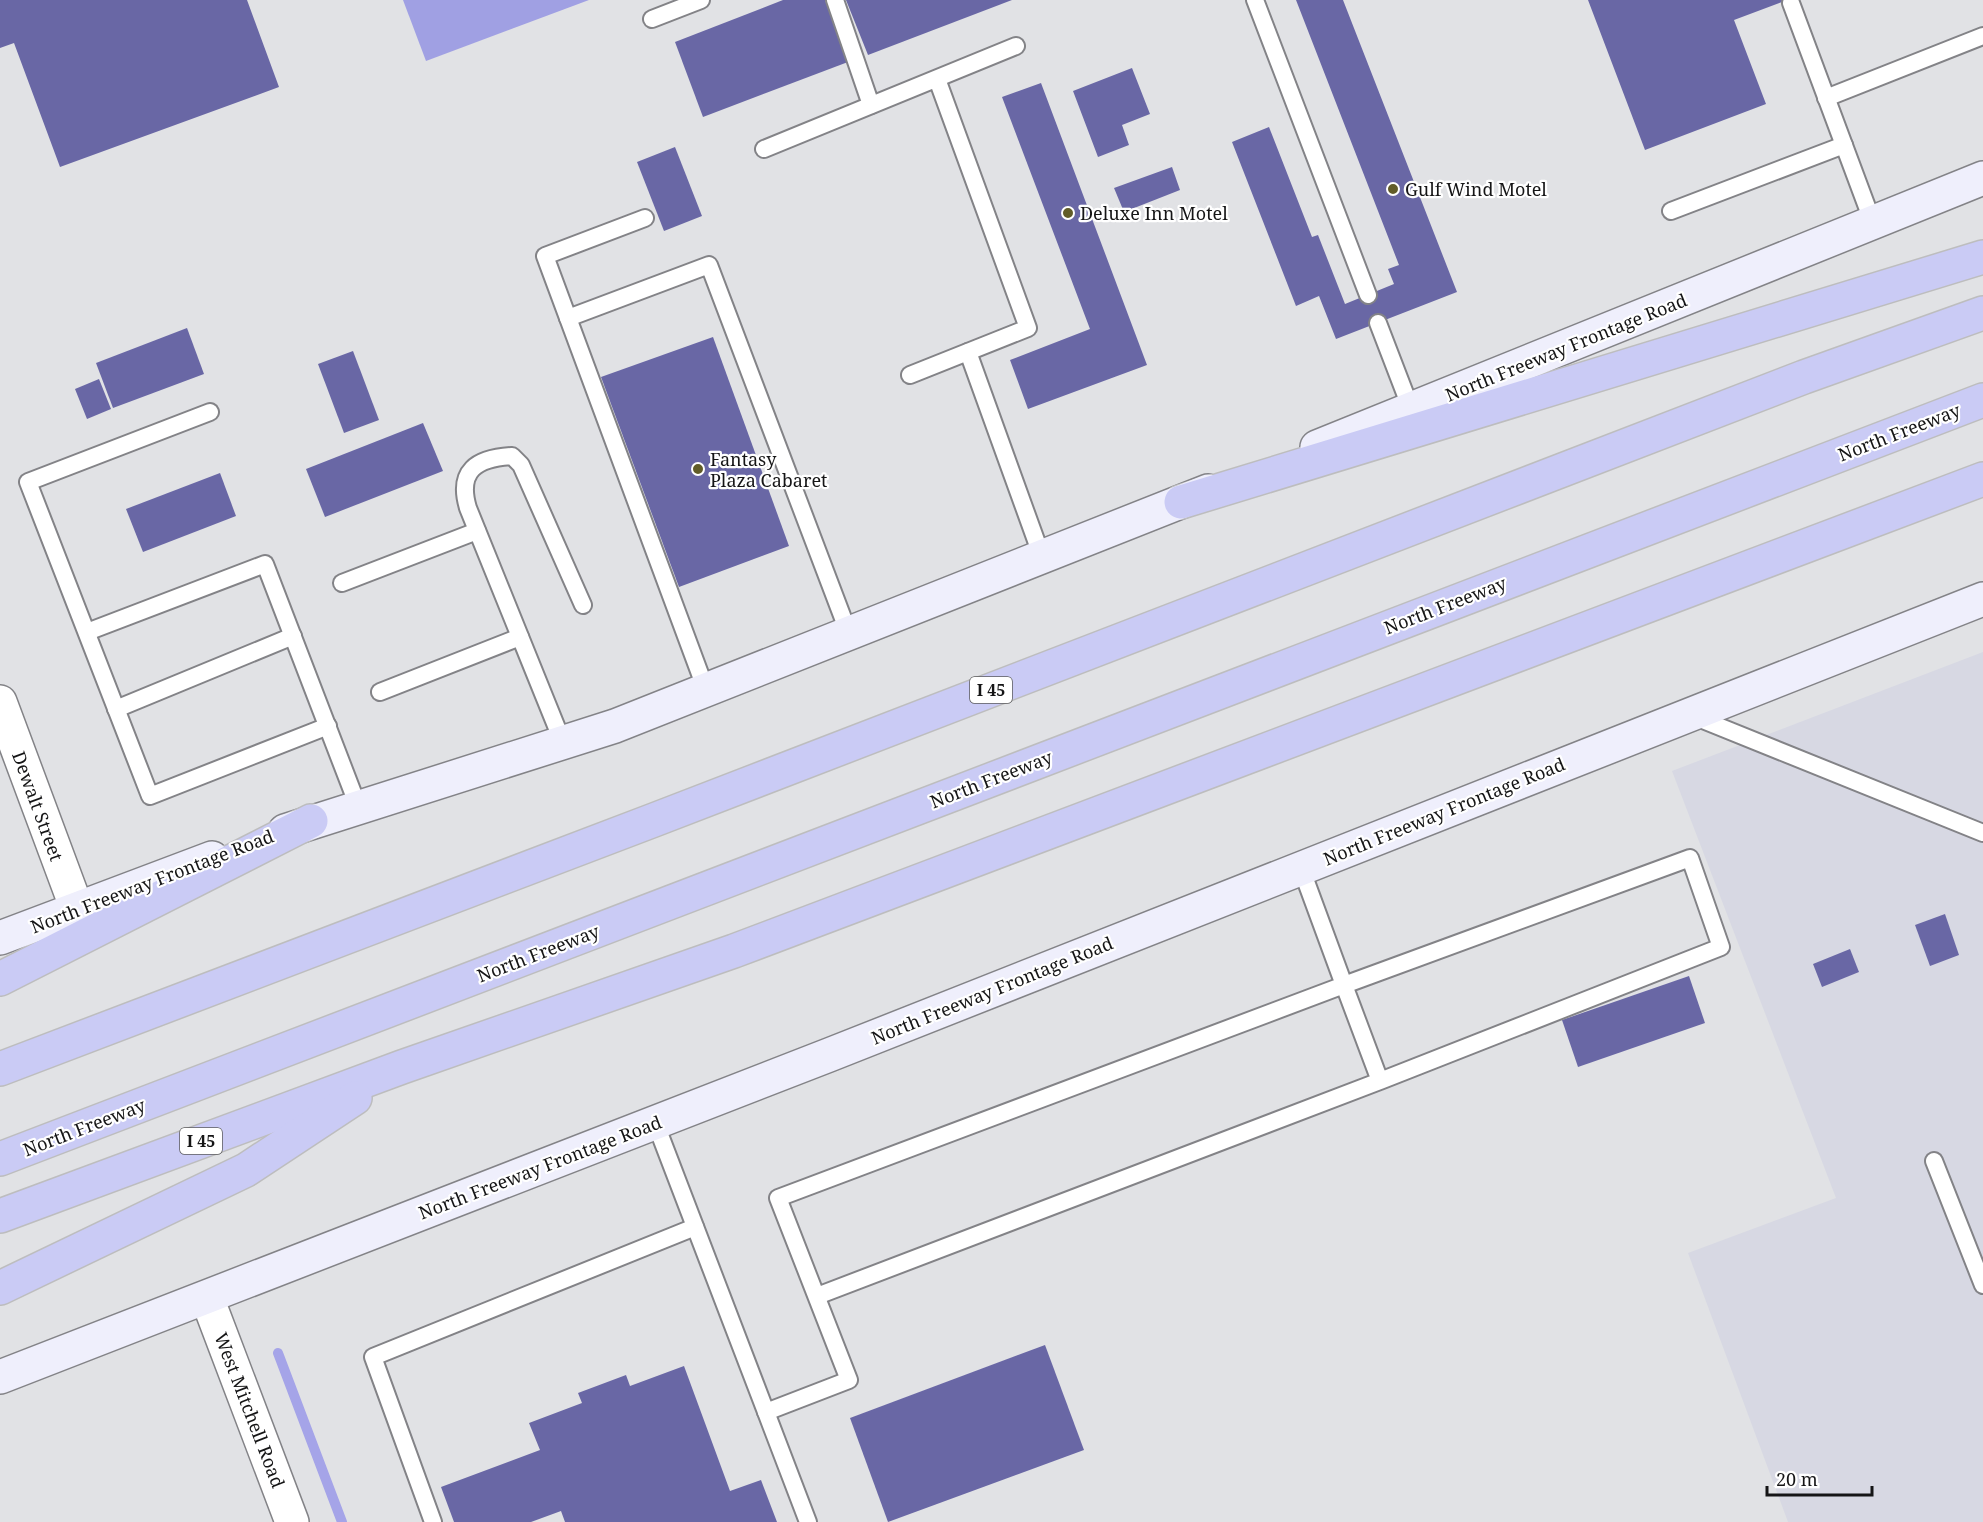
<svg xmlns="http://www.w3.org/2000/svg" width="1983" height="1522" font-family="'Noto Serif',serif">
<rect width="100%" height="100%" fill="#e1e2e5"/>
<polygon fill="#d7d8e3" points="1983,652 1983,1522 1788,1522 1688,1253 1836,1198 1672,771"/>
<polygon fill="#a0a0e3" points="403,0 589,0 426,61"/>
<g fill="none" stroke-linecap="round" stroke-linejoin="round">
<polyline stroke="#a5a4e8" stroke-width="10" points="278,1353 342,1522"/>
</g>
<g fill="#6967a5">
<polygon points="0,0 247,0 279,87 60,167 14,43 0,48"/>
<polygon points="783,0 825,0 848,62 703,117 675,42"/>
<polygon points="846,0 1012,0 868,55"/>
<polygon points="1296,0 1343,0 1457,292 1336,339 1319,296 1296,306 1232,142 1269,127 1312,237 1318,235 1345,304 1394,284 1388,269 1399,265"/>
<polygon points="1588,0 1787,0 1734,20 1766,104 1645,150"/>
<polygon points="1132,68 1150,114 1122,125 1129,145 1098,157 1073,91"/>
<polygon points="1041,83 1147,365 1028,409 1010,360 1090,329 1002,97"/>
<polygon points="675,147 702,216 664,231 637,162"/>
<polygon points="1172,167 1180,190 1124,212 1114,188"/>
<polygon points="187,328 204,374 113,408 96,363"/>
<polygon points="713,337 789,546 679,587 601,377"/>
<polygon points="353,351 379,420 344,433 318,364"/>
<polygon points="99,379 111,409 87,419 75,389"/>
<polygon points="423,423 443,471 325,517 306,469"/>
<polygon points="220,473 236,516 143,552 126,509"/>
<polygon points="1945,914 1959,955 1930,966 1915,925"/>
<polygon points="1850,949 1859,972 1822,987 1813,964"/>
<polygon points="1689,976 1705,1023 1578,1067 1562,1020"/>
<polygon points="1045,1345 1084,1450 888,1522 850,1418"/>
<polygon points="684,1366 730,1491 761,1480 777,1522 565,1522 561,1511 531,1522 454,1522 441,1487 540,1450 529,1423 582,1403 578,1393 626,1375 630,1386"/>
</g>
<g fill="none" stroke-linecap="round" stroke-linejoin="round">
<defs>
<g id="service">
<polyline points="835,0 871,105"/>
<polyline points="1255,0 1368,295"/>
<polyline points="1791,3 1873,223"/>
<polyline points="652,19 701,0"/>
<polyline points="1826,98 1983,36"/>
<polyline points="764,149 1016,46"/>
<polyline points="1671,211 1844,145"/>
<polyline points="568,318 545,256 645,218"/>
<polyline points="1378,323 1411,409"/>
<polyline points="968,352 1042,557"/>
<polyline points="910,375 1028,328 937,79"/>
<polyline points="210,412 28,482 150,796 328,726"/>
<polyline points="342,583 477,531"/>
<polyline points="87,632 265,564 358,806"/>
<polyline points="706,690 568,318 709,265 849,634"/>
<polyline points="380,692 520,637"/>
<polyline points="116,709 293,636"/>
<polyline points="1693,716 1983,833"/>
<path d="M563,743L468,508C457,471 476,458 512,456L521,465L583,605"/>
<polyline points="655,1122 766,1412 849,1380 778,1198 1344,985 1301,868"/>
<polyline points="1934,1161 1983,1285"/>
<polyline points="817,1296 1380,1081 1344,985 1690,858 1721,947 1380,1081"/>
<polyline points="766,1412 808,1522"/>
<polyline points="433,1522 373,1357 695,1227"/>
</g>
<polyline id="minor" points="207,1298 292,1522"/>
<polyline id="tertiary" points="0,702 77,909"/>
<g id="secondary">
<polyline points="1317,447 1983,178"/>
<polyline points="285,831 615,726 1208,491"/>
<polyline points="0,938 212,858"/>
<polyline points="0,1377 829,1055 1983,599"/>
</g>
<g id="motorway">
<polyline points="1181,502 1983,257"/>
<polyline points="0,979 311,821"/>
<polyline points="0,1069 654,820 1804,377 1983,313"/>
<polyline points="0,1159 1983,400"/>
<polyline points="0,1216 402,1067 734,951 1983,479"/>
<polyline points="0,1288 246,1170 355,1098"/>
</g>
</defs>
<use href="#service" stroke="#838387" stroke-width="20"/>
<use href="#minor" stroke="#838387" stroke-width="36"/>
<use href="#tertiary" stroke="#838387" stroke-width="36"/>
<use href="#secondary" stroke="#838387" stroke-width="36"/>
<use href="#motorway" stroke="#bdbdbe" stroke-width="36"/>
<use href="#service" stroke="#fff" stroke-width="16"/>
<use href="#minor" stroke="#fff" stroke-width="33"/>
<use href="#tertiary" stroke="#fff" stroke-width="33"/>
<use href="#secondary" stroke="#efeffc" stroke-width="33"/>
<use href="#motorway" stroke="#cacbf5" stroke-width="33"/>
</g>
<g fill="#615c28" stroke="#fff" stroke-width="2">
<circle cx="1393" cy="189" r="6"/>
<circle cx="1068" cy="213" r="6"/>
<circle cx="698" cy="469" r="6"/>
</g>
<g text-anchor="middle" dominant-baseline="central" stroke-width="4.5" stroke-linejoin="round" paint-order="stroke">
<g fill="#fff" stroke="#5b5b5c" stroke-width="1.5">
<rect x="970" y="677" width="42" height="26" rx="4.5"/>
<rect x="180" y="1128" width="42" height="26" rx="4.5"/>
</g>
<g font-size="16" font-weight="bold" fill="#151516">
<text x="991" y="690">I 45</text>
<text x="201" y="1141">I 45</text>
</g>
<g font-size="18" fill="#151516" stroke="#fff" text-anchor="start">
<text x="1405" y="189">Gulf Wind Motel</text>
<text x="1080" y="213">Deluxe Inn Motel</text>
<text x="710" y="459">Fantasy<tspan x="710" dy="21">Plaza Cabaret</tspan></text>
</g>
<g font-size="18" fill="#151516" stroke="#fff">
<text transform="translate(1566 347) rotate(-22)">North Freeway Frontage Road</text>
<text transform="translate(1899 432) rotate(-21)">North Freeway</text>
<text transform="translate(1445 605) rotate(-21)">North Freeway</text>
<text transform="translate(991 779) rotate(-21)">North Freeway</text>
<text transform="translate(38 806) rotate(70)">Dewalt Street</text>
<text transform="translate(1444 811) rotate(-22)">North Freeway Frontage Road</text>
<text transform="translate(152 881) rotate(-21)">North Freeway Frontage Road</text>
<text transform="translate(538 953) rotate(-21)">North Freeway</text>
<text transform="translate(992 990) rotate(-22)">North Freeway Frontage Road</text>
<text transform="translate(84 1127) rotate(-21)">North Freeway</text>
<text transform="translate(540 1167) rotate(-21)">North Freeway Frontage Road</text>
<text transform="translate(250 1410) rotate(69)">West Mitchell Road</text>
</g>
</g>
<path d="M1767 1486v9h105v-9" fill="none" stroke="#151516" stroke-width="3"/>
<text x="1776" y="1486" font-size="18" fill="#151516" stroke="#ffffff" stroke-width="4.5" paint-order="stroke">20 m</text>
</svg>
